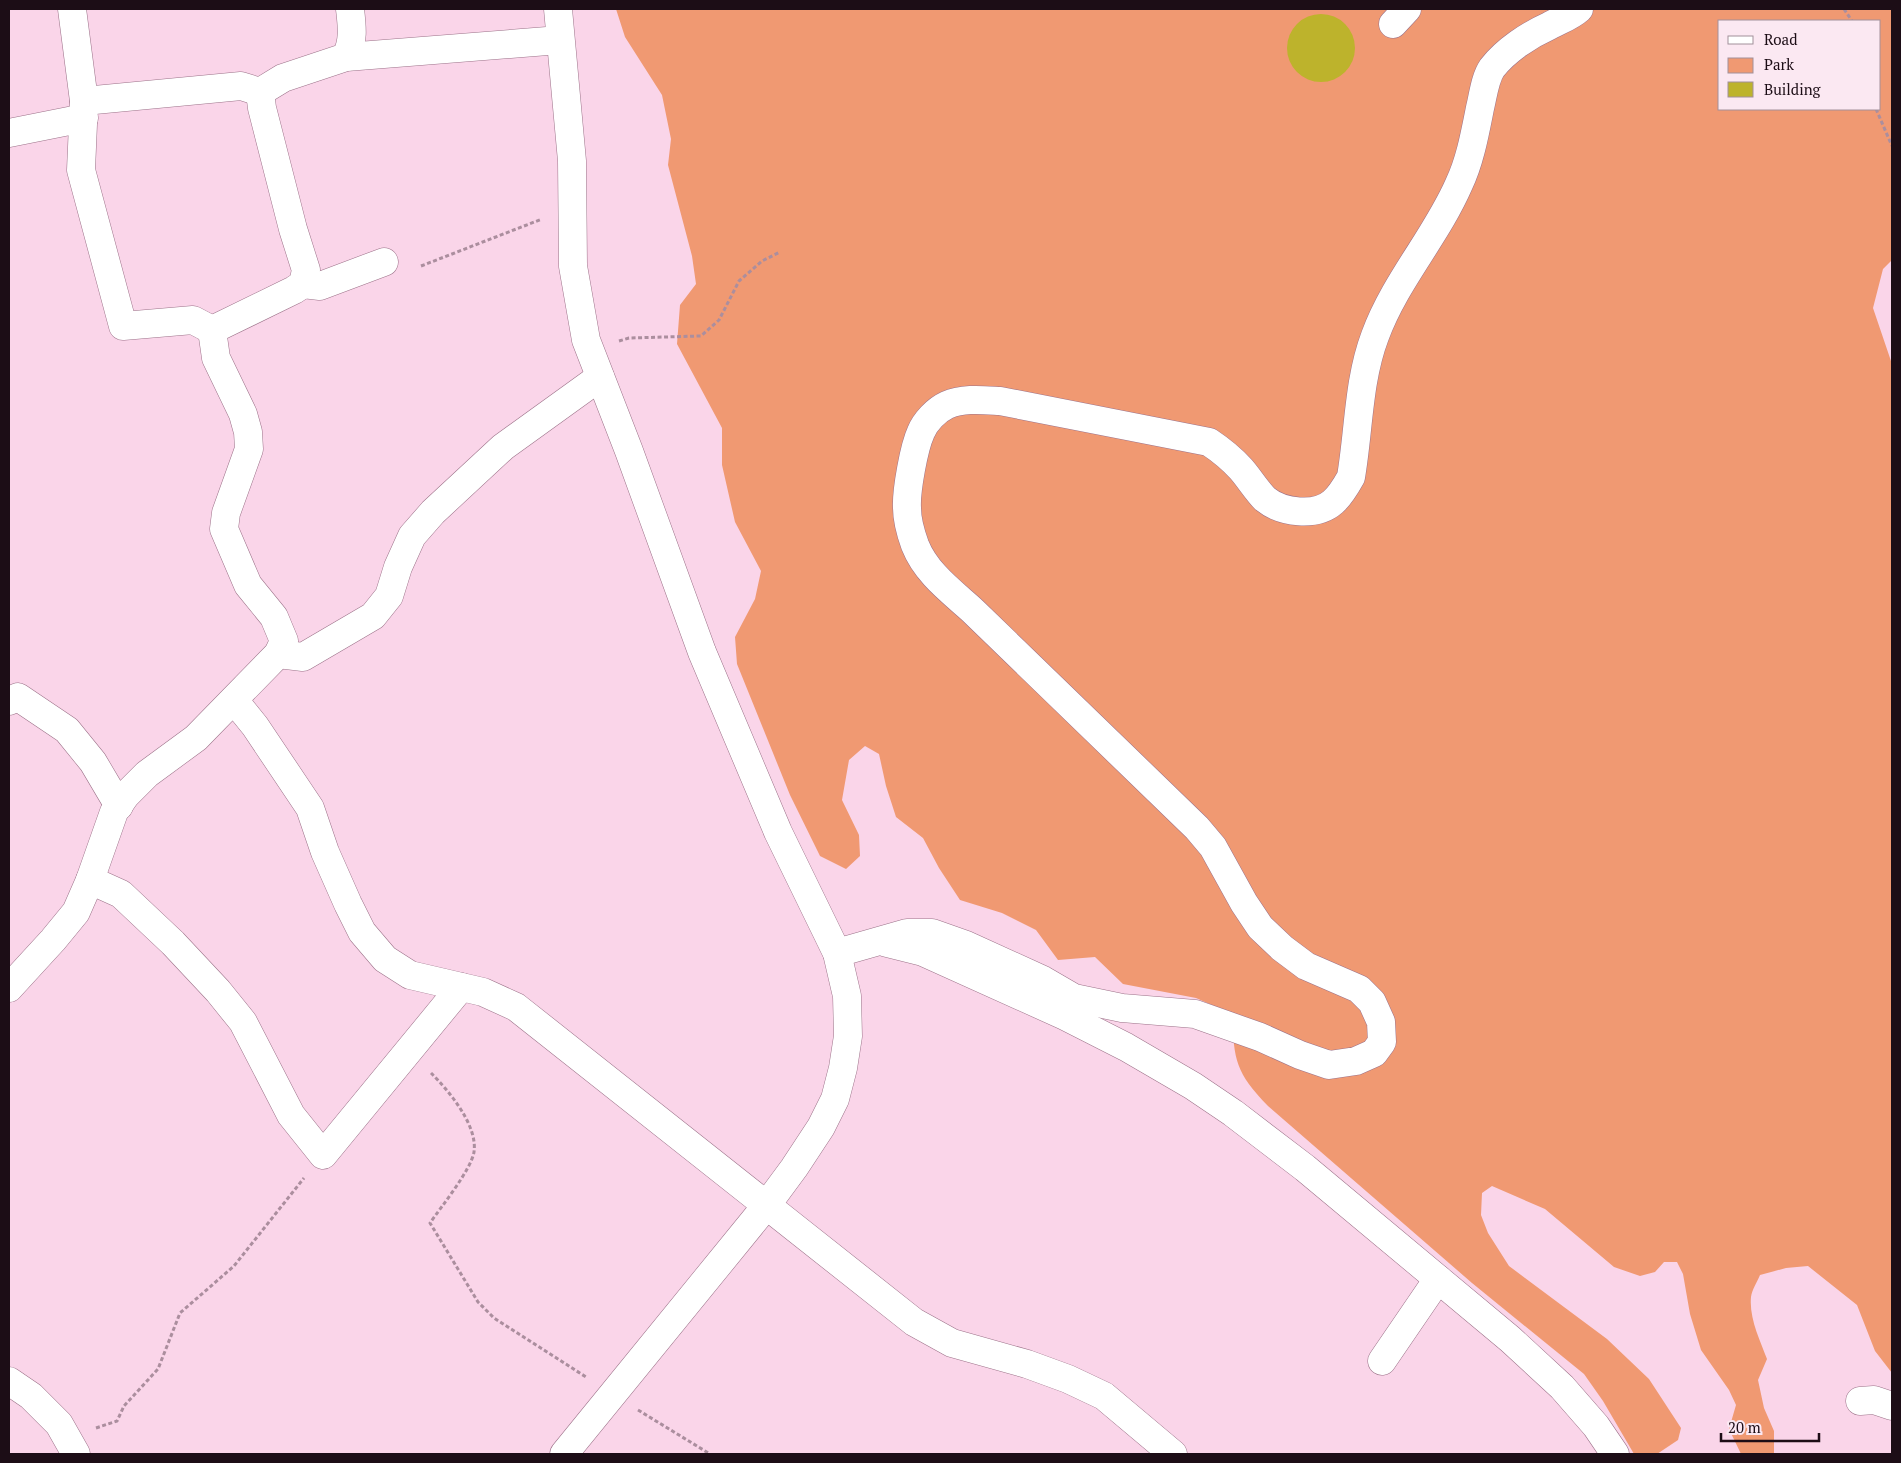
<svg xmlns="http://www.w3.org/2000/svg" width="1901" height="1463" font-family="'PT Serif',serif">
<rect width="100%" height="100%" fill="#fad5e9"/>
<path fill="#f09972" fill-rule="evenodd" d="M616,9H1892V260L1883,269L1873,308L1892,364V1373L1875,1351L1857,1305L1808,1266L1786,1268L1760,1275C1757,1282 1752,1290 1751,1297C1749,1318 1760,1340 1767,1359L1758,1380L1764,1408L1774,1431V1454H1741L1729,1429L1736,1405L1729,1390L1701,1350L1690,1314L1683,1274L1677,1262H1664L1655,1272L1640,1276L1614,1267L1545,1209L1492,1186L1482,1193L1481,1215L1488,1233L1509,1266L1607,1339L1649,1379L1681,1428L1678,1440L1657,1454H1634L1603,1401L1584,1374L1472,1283L1268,1106C1235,1072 1234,1060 1232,1014L1196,998L1123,984L1095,957L1058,960L1036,930L1002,913L960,900L939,868L923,838L896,817L886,786L879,754L865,746L849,760L842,800L859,835L860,856L846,869L820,856L790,795L737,664L735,637L755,599L761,571L735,522L722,465V428L677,344L680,305L696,284L692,256L668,165L671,139L662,95L625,37ZM1720,21H1880V109H1720Z"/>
<circle fill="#bdb32c" cx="1321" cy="48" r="34"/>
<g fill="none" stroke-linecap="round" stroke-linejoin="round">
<defs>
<g id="minor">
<polyline points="72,9 84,101 81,170 123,326 193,320 212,330"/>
<polyline points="558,9 572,161 573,266 586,340 629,451 702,652 778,832 837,953 847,996 848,1036 843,1068 835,1099 821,1127 794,1168 766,1206 564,1454"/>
<polyline points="1393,24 1407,9"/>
<path d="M346,57C354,41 352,26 350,9"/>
<polyline points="84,101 241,86 260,92"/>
<polyline points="9,133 84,118"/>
<polyline points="303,284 320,286 384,262"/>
<polyline points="278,654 303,657 373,616 389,596 398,567 412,536 433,512 503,447 600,377"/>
<polyline points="234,700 255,726 310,808 325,852 348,904 362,932 385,959 410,975 483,992 516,1007 914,1322 952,1343 1027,1364 1068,1379 1104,1396 1173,1454"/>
<polyline points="9,701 18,697 67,730 93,762 119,806"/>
<polyline points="90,880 121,894 173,943 218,991 243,1022 291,1115 323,1155 461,987"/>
<polyline points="887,943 923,952 1065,1016 1126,1047 1193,1086 1233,1113 1305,1168 1510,1339 1562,1387 1596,1426 1615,1454"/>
<path d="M837,953L907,933H932L966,945L1043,980L1074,998L1122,1008L1195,1014L1260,1037L1300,1055L1329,1065L1356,1061L1374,1053L1382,1042L1381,1022L1372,1002L1359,989L1306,966L1282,948L1260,927L1244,903L1213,847L1197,828L973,611C951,591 926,573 915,545C911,534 907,520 907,508C906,491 914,447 921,432C925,422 936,410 947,405C963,398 982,400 1000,401L1209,442C1221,450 1231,458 1241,469C1249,478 1256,490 1265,499C1282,513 1316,517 1333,502C1341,495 1346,486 1351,477C1359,430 1358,381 1375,336C1395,281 1436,237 1459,184C1470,161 1475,133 1480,108C1483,96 1485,78 1492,68C1506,50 1529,35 1549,26C1560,20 1570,17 1579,9"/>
<polyline points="9,988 53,940 76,912 90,880 114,812 126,795 147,774 196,738 278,654 284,641 274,617 248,585 224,529 226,513 249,449 248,432 243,414 216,358 212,330 294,290 303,284 306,270 293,229 262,108 260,92 283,78 346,57 560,40"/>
<polyline points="1382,1361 1438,1279"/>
<polyline points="9,1381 31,1396 59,1424 76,1454"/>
<polyline points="1860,1401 1874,1400 1892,1406"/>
</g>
</defs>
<use href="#minor" stroke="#9c7289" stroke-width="29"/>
<g stroke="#ab8e9e" stroke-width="3" stroke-dasharray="4 2.5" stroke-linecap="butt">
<polyline points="1844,9 1852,21"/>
<polyline points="1876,109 1892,146"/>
<polyline points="421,266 542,219"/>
<polyline points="619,341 629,338 701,336 719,320 739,281 762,261 780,252"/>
<path d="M431,1073C448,1090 478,1125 474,1152C471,1170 441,1207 430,1223L478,1302L494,1318L586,1377"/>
<polyline points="638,1410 710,1454"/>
<polyline points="96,1428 117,1421 124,1406 158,1369 180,1313 234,1266 304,1178"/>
</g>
<use href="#minor" stroke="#fff" stroke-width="28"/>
</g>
<rect width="1901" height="1463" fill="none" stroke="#1c0d16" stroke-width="20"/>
<rect x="1718" y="20" width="162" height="90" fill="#fbe8f2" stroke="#a2909a"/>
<rect x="1728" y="36" width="25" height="8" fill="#ffffff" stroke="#a2909a"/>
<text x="1764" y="45" font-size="15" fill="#1c0d16">Road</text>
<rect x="1728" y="58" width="25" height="15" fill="#f09972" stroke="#a2909a"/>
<text x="1764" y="70" font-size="15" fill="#1c0d16">Park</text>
<rect x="1728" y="82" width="25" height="15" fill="#bdb32c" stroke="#a2909a"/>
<text x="1764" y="95" font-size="15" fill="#1c0d16">Building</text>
<path d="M1721 1433v8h98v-8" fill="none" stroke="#1c0d16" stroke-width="2.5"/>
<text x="1728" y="1433" font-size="15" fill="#1c0d16" stroke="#fbe8f2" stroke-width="4" paint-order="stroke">20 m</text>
</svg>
